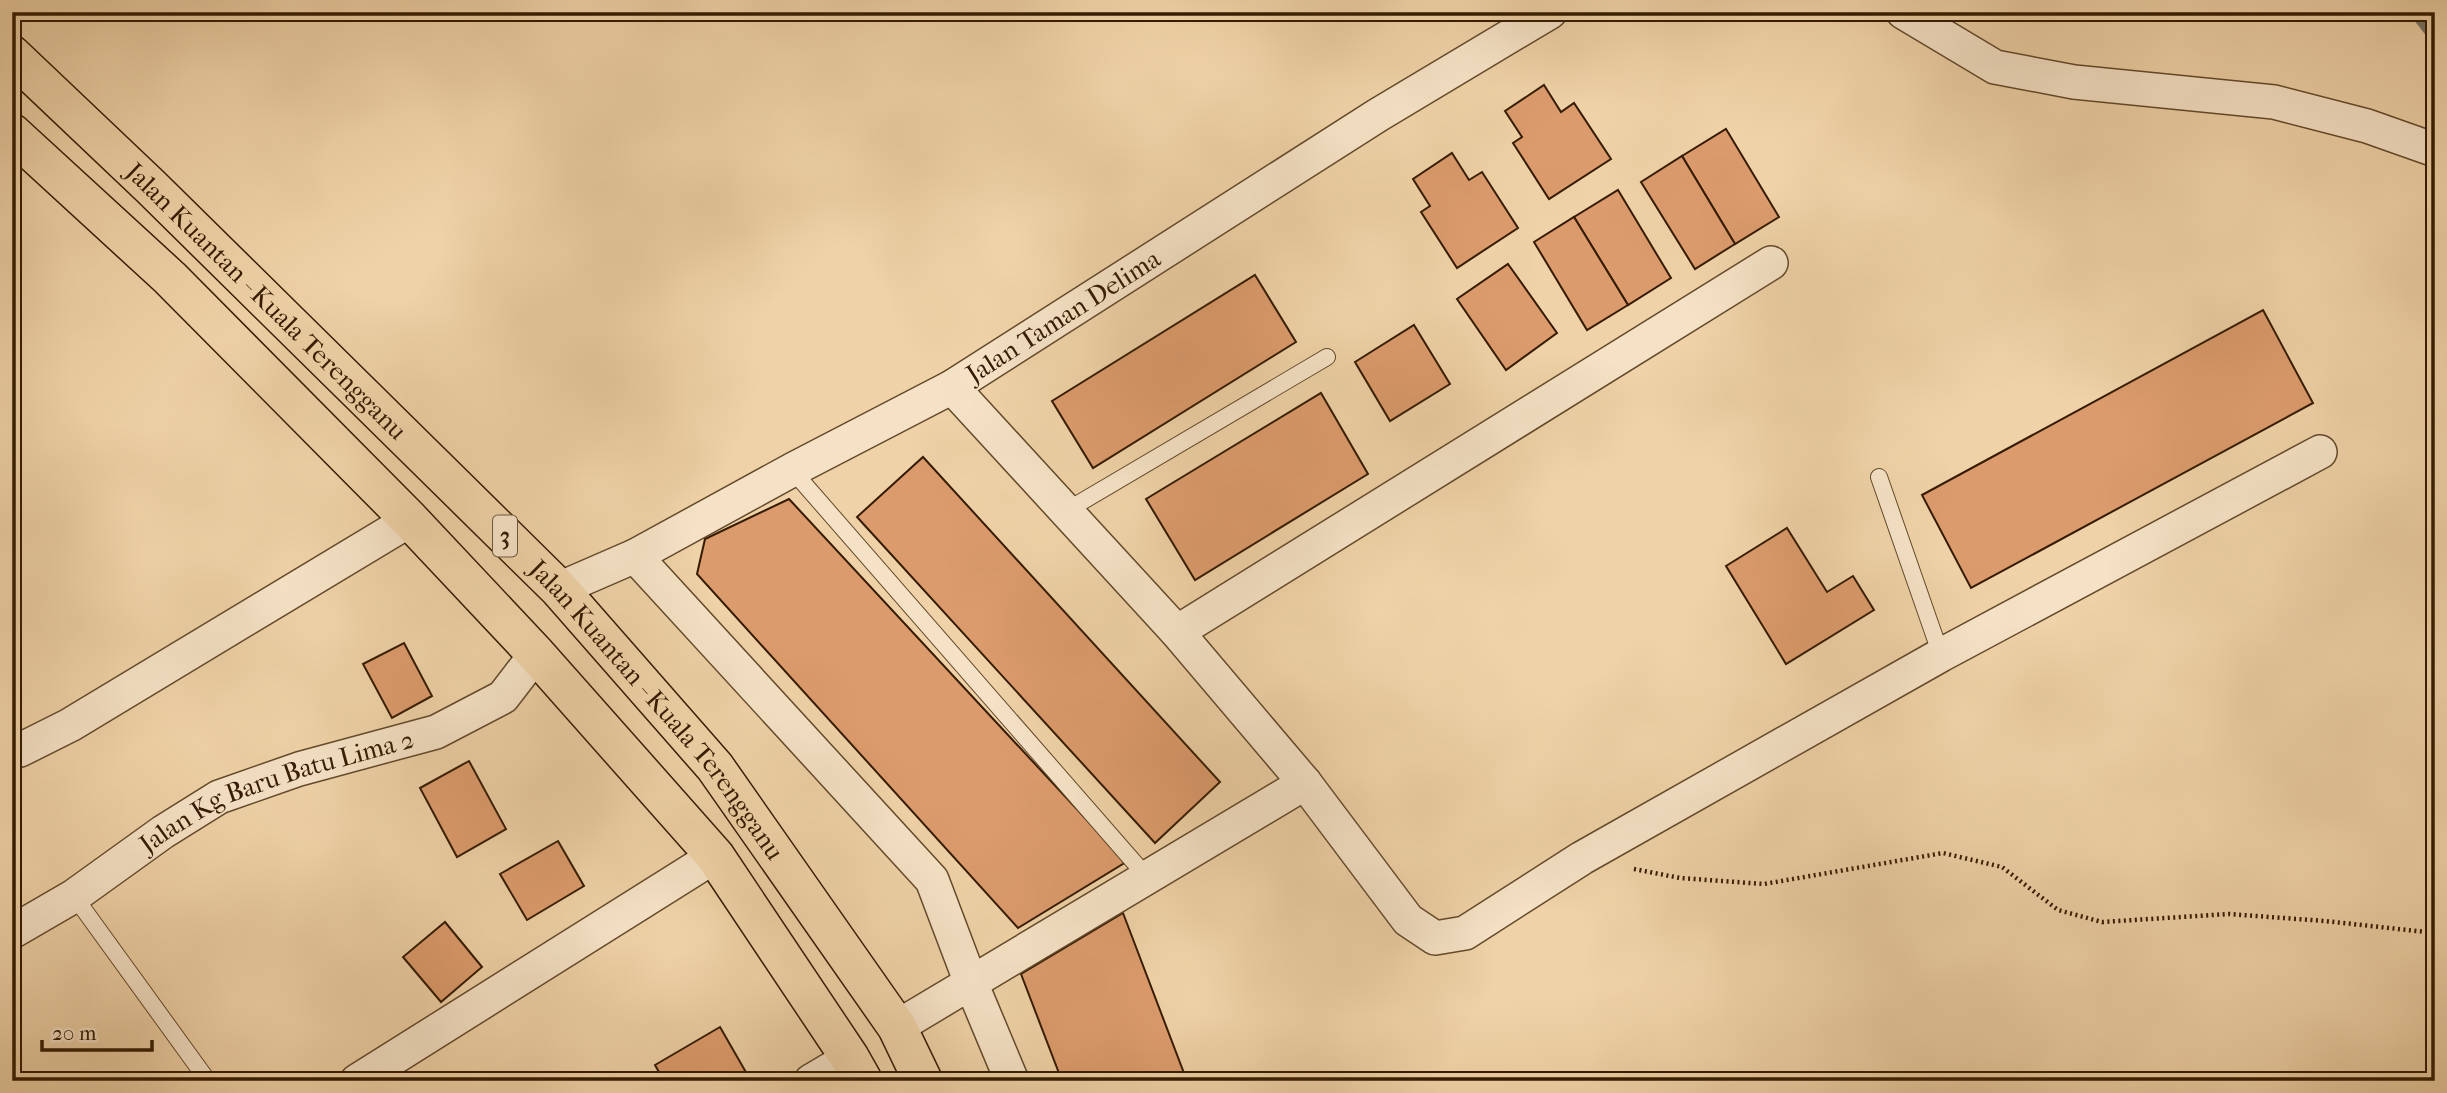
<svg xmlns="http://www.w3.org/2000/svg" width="2447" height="1093" font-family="'IM FELL French Canon',serif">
<rect width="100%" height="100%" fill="#efd2a7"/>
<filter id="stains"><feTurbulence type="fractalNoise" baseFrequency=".00286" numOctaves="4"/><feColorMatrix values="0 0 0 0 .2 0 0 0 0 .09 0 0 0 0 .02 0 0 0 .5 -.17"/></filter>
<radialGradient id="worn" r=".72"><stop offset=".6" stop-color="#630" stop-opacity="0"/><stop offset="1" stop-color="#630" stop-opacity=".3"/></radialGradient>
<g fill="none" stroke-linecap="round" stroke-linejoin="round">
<polyline stroke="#74776c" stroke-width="10" points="2414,12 2435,39"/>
</g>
<g fill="#dc9b6c" stroke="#341b02" stroke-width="2">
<polygon points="1544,85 1561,112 1574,103 1611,159 1549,199 1513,143 1522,137 1505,111"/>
<polygon points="1726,129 1779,217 1735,244 1682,156"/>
<polygon points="1452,153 1469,180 1482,172 1518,228 1457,268 1421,212 1430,206 1413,179"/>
<polygon points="1682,156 1735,244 1695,269 1641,182"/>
<polygon points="1618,190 1671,278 1628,305 1574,217"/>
<polygon points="1574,217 1628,305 1587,330 1534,242"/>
<polygon points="1508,264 1557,333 1506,370 1457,299"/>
<polygon points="1255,275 1296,342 1093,468 1052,401"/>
<polygon points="2263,310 2313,403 1971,588 1922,495"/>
<polygon points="1414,325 1450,384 1390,421 1355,362"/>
<polygon points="1321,393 1368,474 1195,580 1146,499"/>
<polygon points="923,457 1220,782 1155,843 857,517"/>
<polygon points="789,499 1126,862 1018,928 697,574 705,539"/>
<polygon points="1787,528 1827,592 1853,576 1874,610 1786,664 1726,566"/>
<polygon points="404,643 432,696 392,718 363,664"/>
<polygon points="469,761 506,829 457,857 420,788"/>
<polygon points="558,841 584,886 527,920 500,874"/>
<polygon points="1123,913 1187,1081 1062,1081 1021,974"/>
<polygon points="445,922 482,967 441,1002 403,957"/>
<polygon points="720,1027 751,1081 664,1081 655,1065"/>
</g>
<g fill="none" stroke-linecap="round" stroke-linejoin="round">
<defs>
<g id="lane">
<polyline points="792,470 1147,877"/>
<polyline points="1879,477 1941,655"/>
<polyline points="1066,511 1327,357"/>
<polyline points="74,896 208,1081"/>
</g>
<g id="street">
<polyline points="1903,12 1995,67 2074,82 2274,102 2367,126 2435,150"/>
<polyline points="952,387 1177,632 1305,783 1408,920 1435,938 1465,933 1582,858 1941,655 2320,452"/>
<polyline points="635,556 932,880 971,983 1012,1081"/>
<path id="s1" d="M559,589L635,556L792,470L952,387L1378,115L1550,12"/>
<polyline points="1177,632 1771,263"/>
<polyline points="12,752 20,750 70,725 410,520"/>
<path id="s2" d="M12,932L74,896L163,832L219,797L299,769L436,732L503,697L536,654"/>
<polyline points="897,1027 1305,783"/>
<polyline points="357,1081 715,856"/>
<polyline points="811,1081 850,1058"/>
</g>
<g id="highway">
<path id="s3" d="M12,55L151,187L559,589L715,767L897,1027L923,1081"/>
<polyline points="12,133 170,278 410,520 536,654 715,856 850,1058 863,1081"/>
</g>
</defs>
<use href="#lane" stroke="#63492b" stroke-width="18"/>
<use href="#street" stroke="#63492b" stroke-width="36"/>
<use href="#highway" stroke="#341b02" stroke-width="41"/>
<polyline stroke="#341b02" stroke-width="4.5" stroke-dasharray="2 3.5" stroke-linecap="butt" points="1634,869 1680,878 1764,884 1943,853 2002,867 2058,910 2102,922 2229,914 2325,921 2435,933"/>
<use href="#lane" stroke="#f5e2c6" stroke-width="16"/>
<use href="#street" stroke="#f5e2c6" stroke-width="33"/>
<use href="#highway" stroke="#efd2a7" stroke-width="38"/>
</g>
<g text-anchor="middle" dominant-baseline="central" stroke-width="7" stroke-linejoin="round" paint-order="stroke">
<rect fill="#f5e2c6" stroke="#6e573d" stroke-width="2" x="493" y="515.5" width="24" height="41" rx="5"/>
<g font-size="24" font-weight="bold" fill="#341b02">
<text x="505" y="536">3</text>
</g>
<g font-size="26" fill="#341b02" stroke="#f5e2c6">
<text stroke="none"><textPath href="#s3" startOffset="354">Jalan Kuantan - Kuala Terengganu</textPath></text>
<text stroke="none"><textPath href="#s1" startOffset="574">Jalan Taman Delima</textPath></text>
<text stroke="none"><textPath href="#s3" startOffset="920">Jalan Kuantan - Kuala Terengganu</textPath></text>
<text stroke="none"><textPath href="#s2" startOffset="303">Jalan Kg Baru Batu Lima 2</textPath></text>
</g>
</g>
<rect width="2447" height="1093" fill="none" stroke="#efd2a7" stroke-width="42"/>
<rect x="14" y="14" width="2419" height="1065" fill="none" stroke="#341b02" stroke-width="3.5"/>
<rect x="21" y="21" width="2405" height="1051" fill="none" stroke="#341b02" stroke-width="2"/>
<path d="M42 1040v10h110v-10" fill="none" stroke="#341b02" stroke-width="3.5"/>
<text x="52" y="1040" font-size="21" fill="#341b02" stroke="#f5e2c6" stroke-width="5" paint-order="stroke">20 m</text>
<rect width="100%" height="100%" filter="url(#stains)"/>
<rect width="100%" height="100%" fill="url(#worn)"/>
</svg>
